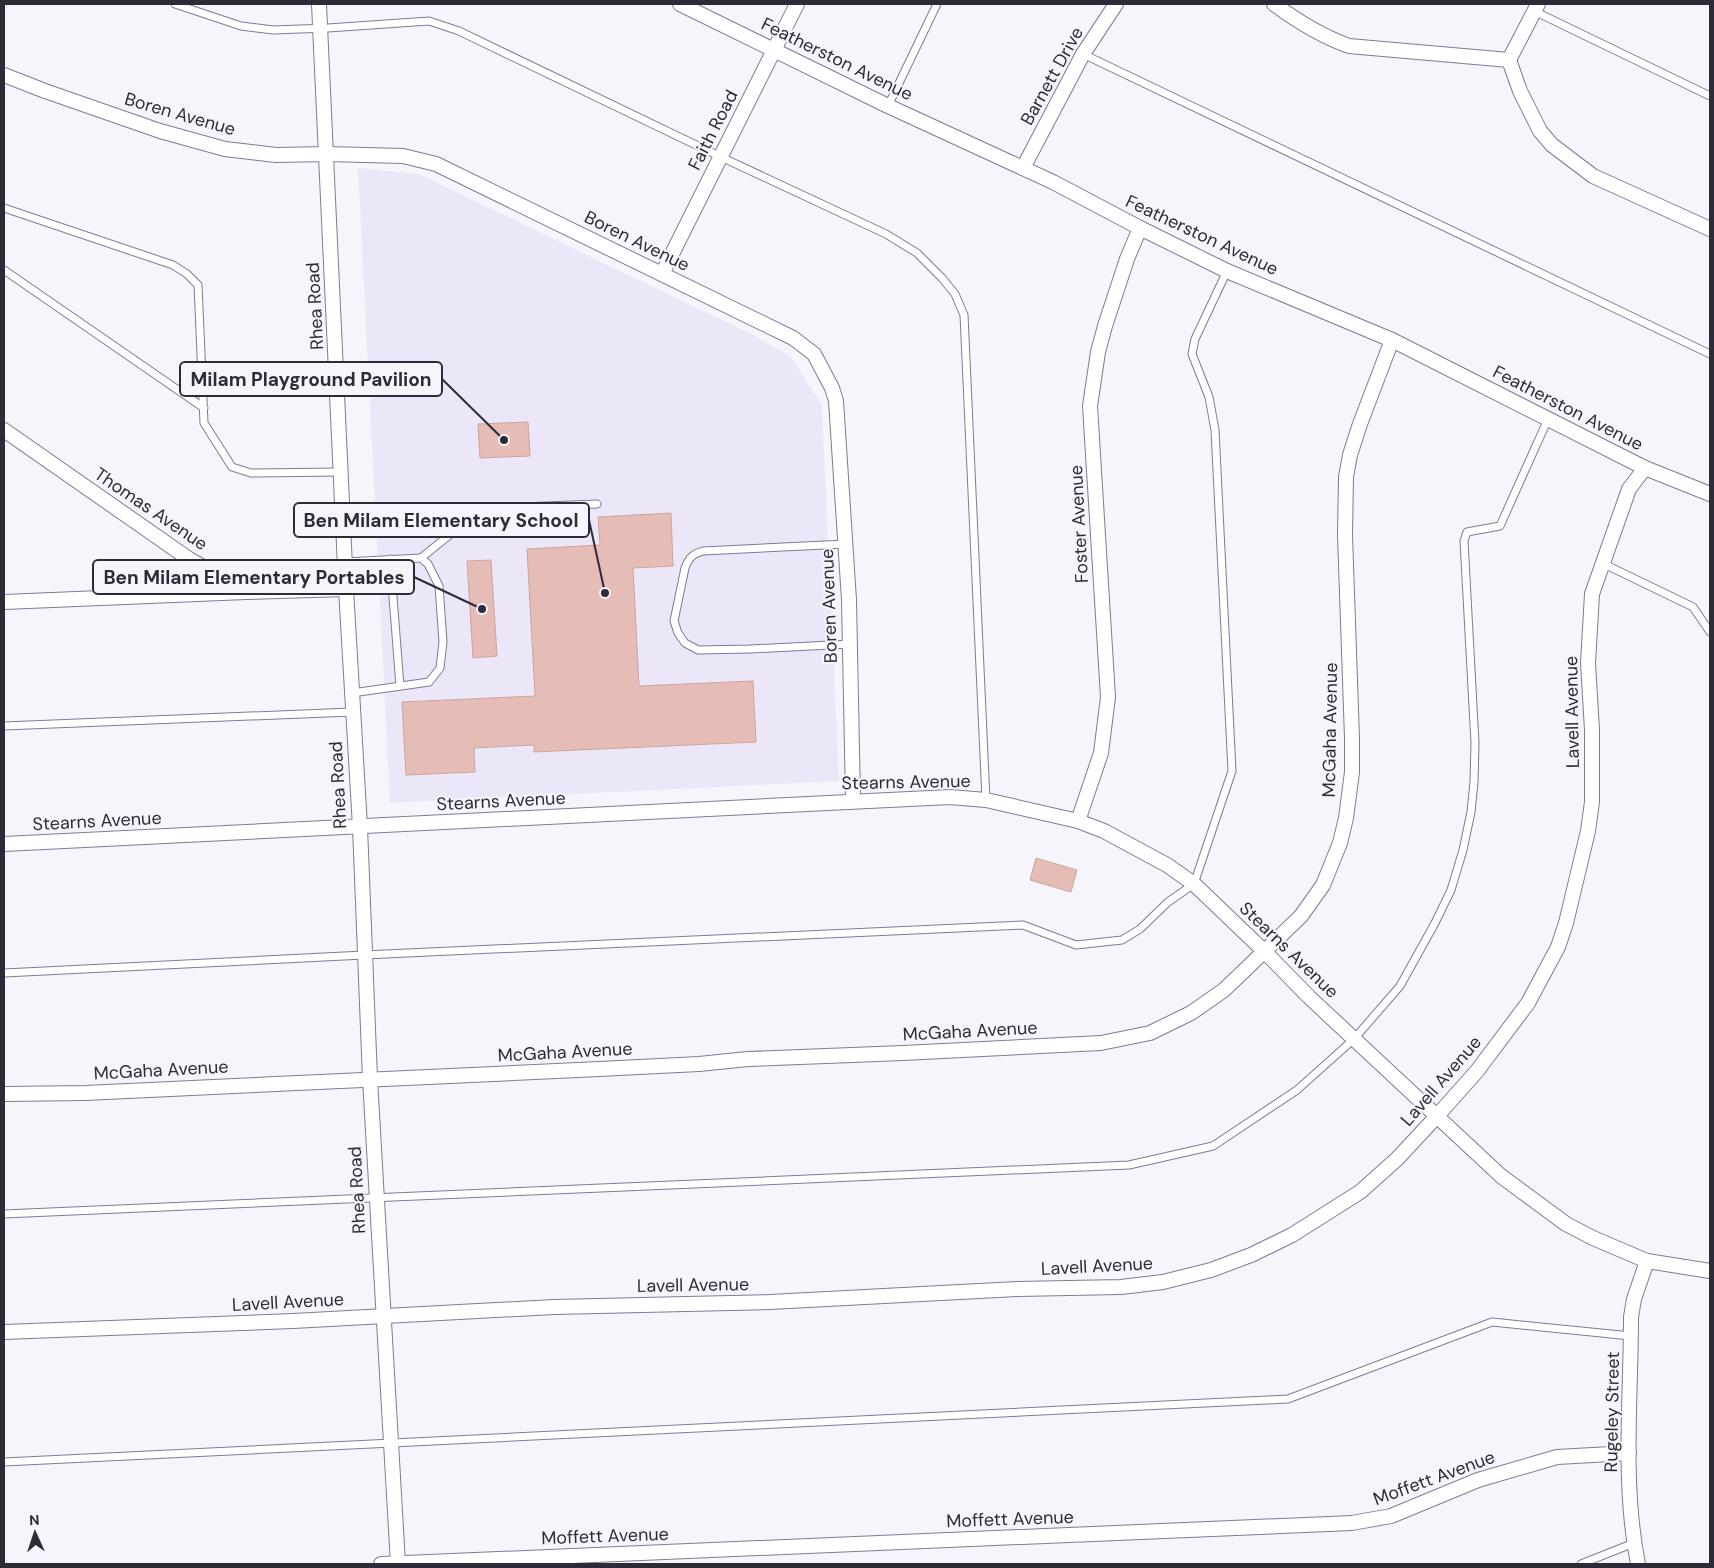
<svg xmlns="http://www.w3.org/2000/svg" width="1714" height="1568" font-family="'DM Sans',sans-serif">
<rect width="100%" height="100%" fill="#f7f5fc"/>
<polygon fill="#ece7f8" points="358,168 419,174 755,336 790,356 822,405 839,781 390,803"/>
<g fill="#e5bcb6" stroke="#cda59f">
<polygon points="528,422 530,456 480,458 478,424"/>
<polygon points="671,513 673,566 633,568 639,686 753,681 756,742 534,752 534,745 474,748 475,772 406,775 402,702 535,696 527,549 600,545 598,517"/>
<polygon points="491,560 497,656 473,658 467,561"/>
<polygon points="1036,858 1077,870 1071,892 1030,880"/>
</g>
<g fill="none" stroke-linecap="round" stroke-linejoin="round">
<defs>
<g id="lane">
<polyline points="175,4 241,26 273,30 328,28 429,21 459,31 721,157 886,234 917,253 942,278 955,294 964,315 986,800"/>
<polyline points="1534,11 1710,96"/>
<polyline points="1083,54 1710,354"/>
<polyline points="888,106 937,4"/>
<polyline points="4,208 173,265 187,274 198,285 204,423 232,467 251,473 341,472"/>
<polyline points="4,270 204,408"/>
<path d="M846,544L703,551C693,554 689,557 685,568L674,621L678,633L685,643L698,650L750,649L850,644"/>
<polyline points="421,558 473,516 494,508 597,504"/>
<polyline points="390,559 400,686"/>
<polyline points="345,562 421,558 428,564 439,586 443,642 440,668 429,682 352,693"/>
<polyline points="1602,563 1693,607 1710,632"/>
<polyline points="4,726 352,712"/>
<polyline points="4,973 364,955 1023,925 1076,945 1122,940 1140,929 1168,902 1194,884 1232,771 1215,430 1209,397 1192,354 1195,339 1227,271"/>
<polyline points="4,1214 1129,1165 1213,1146 1297,1090 1354,1039 1400,986 1435,923 1451,890 1463,850 1471,812 1474,782 1475,743 1464,541 1467,532 1500,526 1548,419"/>
<polyline points="4,1462 1288,1399 1492,1322 1631,1336"/>
<polyline points="1581,1564 1634,1543"/>
</g>
<g id="street">
<polyline points="319,4 346,589 360,827 370,1079 398,1564"/>
<polyline points="680,4 888,106 1053,182 1140,228 1227,271 1392,340 1645,468 1710,494"/>
<path d="M1274,4C1297,21 1321,36 1349,46L1509,60L1520,91L1540,131L1552,145L1593,176L1710,229"/>
<polyline points="1509,60 1538,4"/>
<polyline points="4,75 45,91 160,131 225,149 276,155 327,154 403,156 436,164 793,338 814,354 832,388 836,401 849,600 853,800"/>
<polyline points="1023,168 1083,54 1116,4"/>
<polyline points="662,274 797,4"/>
<polyline points="4,430 189,559 247,592 346,589"/>
<polyline points="4,602 246,592"/>
<polyline points="1078,821 1101,753 1108,697 1090,406 1098,352 1105,326 1127,259 1140,228"/>
<polyline points="4,844 950,797 986,800 1078,821 1104,831 1167,865 1194,884 1265,952 1309,997 1501,1176 1566,1224 1593,1238 1647,1261 1710,1271"/>
<polyline points="4,1094 85,1093 599,1069 699,1064 748,1059 903,1053 1101,1043 1150,1033 1191,1013 1224,990 1301,916 1323,885 1340,843 1346,818 1352,772 1352,738 1345,535 1346,477 1350,455 1360,424 1392,340"/>
<polyline points="4,1332 293,1321 554,1307 770,1302 1017,1289 1121,1287 1163,1282 1211,1270 1251,1255 1292,1235 1360,1192 1397,1159 1437,1116 1477,1071 1528,1003 1558,947 1566,923 1588,831 1592,802 1592,730 1588,663 1592,594 1629,489 1645,468"/>
<polyline points="381,1564 1352,1523 1391,1516 1478,1480 1557,1457 1629,1453"/>
<path d="M1638,1564C1622,1483 1631,1399 1631,1317L1634,1299L1647,1261"/>
</g>
</defs>
<use href="#lane" stroke="#827898" stroke-width="9"/>
<use href="#street" stroke="#827898" stroke-width="16"/>
<use href="#lane" stroke="#fff" stroke-width="7"/>
<use href="#street" stroke="#fff" stroke-width="14"/>
</g>
<g text-anchor="middle" dominant-baseline="central" stroke-width="4" stroke-linejoin="round" paint-order="stroke">
<g font-size="18" fill="#2e2a38" stroke="#f7f5fc">
<text transform="translate(837 59) rotate(26)">Featherston Avenue</text>
<text transform="translate(1052 76) rotate(-61)">Barnett Drive</text>
<text transform="translate(180 114) rotate(16)">Boren Avenue</text>
<text transform="translate(713 130) rotate(-63)">Faith Road</text>
<text transform="translate(1202 235) rotate(25)">Featherston Avenue</text>
<text transform="translate(637 241) rotate(26)">Boren Avenue</text>
<text transform="translate(315 306) rotate(-93)">Rhea Road</text>
<text transform="translate(1568 408) rotate(27)">Featherston Avenue</text>
<text transform="translate(151 509) rotate(34)">Thomas Avenue</text>
<text transform="translate(1079 524) rotate(-93)">Foster Avenue</text>
<text transform="translate(829 606) rotate(-92)">Boren Avenue</text>
<text transform="translate(1572 712) rotate(-91)">Lavell Avenue</text>
<text transform="translate(1330 730) rotate(-89)">McGaha Avenue</text>
<text transform="translate(906 782) rotate(-1)">Stearns Avenue</text>
<text transform="translate(338 785) rotate(-93)">Rhea Road</text>
<text transform="translate(501 801) rotate(-3)">Stearns Avenue</text>
<text transform="translate(97 821) rotate(-3)">Stearns Avenue</text>
<text transform="translate(1289 950) rotate(44)">Stearns Avenue</text>
<text transform="translate(970 1031) rotate(-3)">McGaha Avenue</text>
<text transform="translate(565 1052) rotate(-3)">McGaha Avenue</text>
<text transform="translate(161 1070) rotate(-3)">McGaha Avenue</text>
<text transform="translate(1441 1081) rotate(-49)">Lavell Avenue</text>
<text transform="translate(357 1190) rotate(-93)">Rhea Road</text>
<text transform="translate(1097 1266) rotate(-3)">Lavell Avenue</text>
<text transform="translate(693 1285) rotate(-1)">Lavell Avenue</text>
<text transform="translate(288 1302) rotate(-3)">Lavell Avenue</text>
<text transform="translate(1612 1412) rotate(-89)">Rugeley Street</text>
<text transform="translate(1434 1478) rotate(-20)">Moffett Avenue</text>
<text transform="translate(1010 1519) rotate(-2)">Moffett Avenue</text>
<text transform="translate(605 1536) rotate(-2)">Moffett Avenue</text>
</g>
</g>
<path fill="none" stroke="#2e2a38" stroke-width="2" d="M504 440L442 379M605 593L589 520M482 609L414 577"/>
<g fill="#2e2a38" stroke="#f7f5fc" stroke-width="2">
<circle cx="504" cy="440" r="5"/>
<circle cx="605" cy="593" r="5"/>
<circle cx="482" cy="609" r="5"/>
</g>
<g fill="#f7f5fc" stroke="#2e2a38" stroke-width="2">
<rect x="180" y="362" width="262" height="34" rx="5"/>
<rect x="294" y="503" width="295" height="34" rx="5"/>
<rect x="93" y="560" width="321" height="34" rx="5"/>
</g>
<g font-size="19" text-anchor="middle" font-weight="bold" fill="#2e2a38">
<text x="311" y="386">Milam Playground Pavilion</text>
<text x="441" y="527">Ben Milam Elementary School</text>
<text x="254" y="584">Ben Milam Elementary Portables</text>
</g>
<rect width="1714" height="1568" fill="none" stroke="#2e2a38" stroke-width="10"/>
<g transform="translate(35 1533) rotate(357)" stroke="#f7f5fc" stroke-width="4" paint-order="stroke">
<path d="M0-4L9 19L0 12L-9 19Z" fill="#2e2a38"/>
<text y="-8" font-size="14" font-weight="bold" text-anchor="middle" fill="#2e2a38">N</text>
</g>
</svg>
